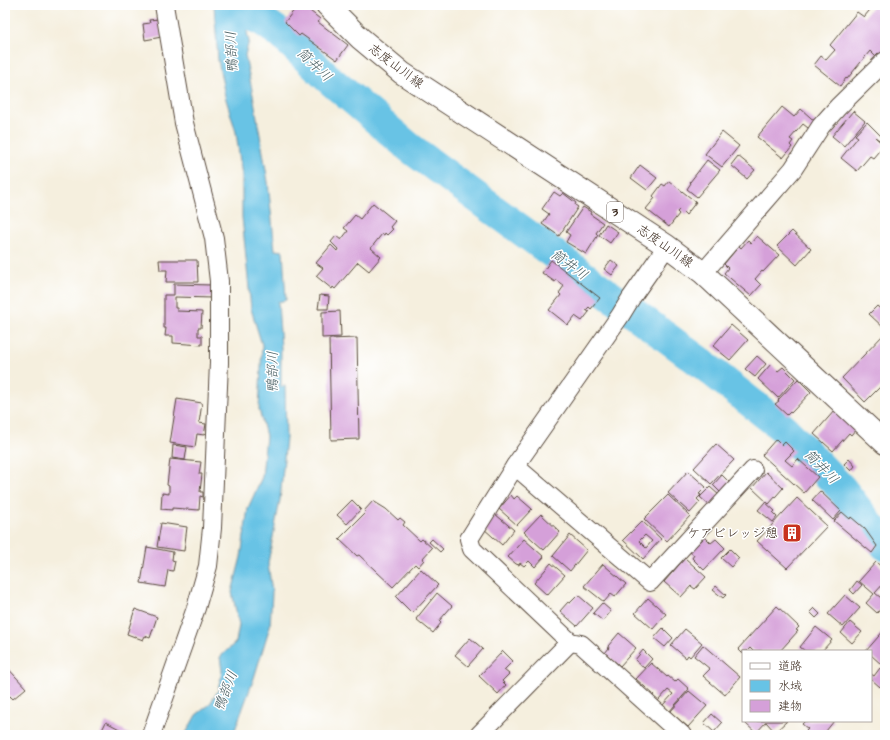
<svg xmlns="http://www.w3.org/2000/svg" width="890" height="740" font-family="'Architects Daughter','Klee One',sans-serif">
<rect width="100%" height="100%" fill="#fff"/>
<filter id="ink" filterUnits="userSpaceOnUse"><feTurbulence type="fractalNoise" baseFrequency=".025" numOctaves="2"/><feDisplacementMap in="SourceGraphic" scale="8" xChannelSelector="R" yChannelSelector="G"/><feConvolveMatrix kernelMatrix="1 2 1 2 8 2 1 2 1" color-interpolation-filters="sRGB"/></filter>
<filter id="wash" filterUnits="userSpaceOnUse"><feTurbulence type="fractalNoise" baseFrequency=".012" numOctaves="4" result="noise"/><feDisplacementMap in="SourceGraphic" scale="16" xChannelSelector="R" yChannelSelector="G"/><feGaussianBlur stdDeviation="0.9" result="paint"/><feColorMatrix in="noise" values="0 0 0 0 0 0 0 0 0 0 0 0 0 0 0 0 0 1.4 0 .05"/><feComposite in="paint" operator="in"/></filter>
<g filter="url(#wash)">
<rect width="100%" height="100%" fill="#f5efde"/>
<polygon fill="#67c3e5" stroke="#517682" points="214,5 241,5 249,41 245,55 254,100 268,182 275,250 283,251 286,300 278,302 281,348 281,387 285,386 286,438 280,500 268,563 272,593 270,626 254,678 233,735 185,735 196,715 209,705 218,691 222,671 220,657 236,642 239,625 232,592 241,557 248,508 262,477 266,436 259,409 262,345 251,309 242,217 242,176 236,132 225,96 218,60"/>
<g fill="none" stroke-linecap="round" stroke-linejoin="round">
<polyline stroke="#67c3e5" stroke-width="31" points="232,9 260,19 281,34 330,80 410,148 700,362 784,429 841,488 885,545"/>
</g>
<g id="blocks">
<g fill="#d5a0d9" fill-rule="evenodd">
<polygon points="298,5 309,5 313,7 310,11 320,19 318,22 348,45 337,60 301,34 299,36 285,22"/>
<polygon points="874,5 885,5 885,59 878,53 875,56 870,51 847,79 846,78 840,86 814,65 821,56 826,60 835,50 830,45 857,12 864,17"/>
<polygon points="159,19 162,37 145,40 143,24 150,23 149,20"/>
<polygon points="782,107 794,117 801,109 819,125 813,132 803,124 790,139 793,141 790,145 792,147 783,158 757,137"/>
<polygon points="853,111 865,121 844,146 832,136"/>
<polygon points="867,122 882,137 879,140 875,137 884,145 873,158 870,156 857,171 841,158 858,137 855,135"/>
<polygon points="722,132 739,146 722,167 705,154"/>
<polygon points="738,156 755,170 747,179 731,165"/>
<polygon points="707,160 720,170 697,197 687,189 691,183 690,182"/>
<polygon points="640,165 657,178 647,190 631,178"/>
<polygon points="669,181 696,202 686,215 680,209 677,212 679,214 669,227 646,209 655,198 653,196 662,184 665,186"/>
<polygon points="554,192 560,196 563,193 576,203 575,205 578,207 559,236 542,224 549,214 542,209"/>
<polygon points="373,203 395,221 390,227 393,229 387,235 385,233 384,235 382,234 371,248 381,257 369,271 358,262 335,289 333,287 332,289 316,276 323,268 316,263 331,245 337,251 338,249 331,242 336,236 341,240 348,231 344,228 355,215 360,219"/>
<polygon points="583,207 591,212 590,214 603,223 596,233 598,235 586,254 566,242 570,235 566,232"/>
<polygon points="606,224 618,232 610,243 599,235"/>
<polygon points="792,231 811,249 797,265 777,246"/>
<polygon points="757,236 779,255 763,272 762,271 755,279 761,285 751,296 724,273 728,268 724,264 739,246 741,248 748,240 751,243"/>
<polygon points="159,260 197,260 198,282 166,282 167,270 160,270"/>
<polygon points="551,260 600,298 591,309 589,307 586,310 589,312 582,321 575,316 568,325 549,310 561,295 559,293 564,286 556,280 555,282 542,273"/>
<polygon points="611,260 619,266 612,275 604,269"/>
<polygon points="174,284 211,285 212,298 175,297 175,308 177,308 177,311 202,312 201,328 198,328 198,336 202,336 202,345 173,343 173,336 165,336 166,328 164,328 164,295 174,295"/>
<polygon points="320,295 329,296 328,309 318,309"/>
<polygon points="877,306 885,313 885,329 869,314"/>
<polygon points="340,311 341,337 322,338 322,312"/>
<polygon points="731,325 748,340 730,360 713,346"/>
<polygon points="885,333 885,382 865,402 842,378"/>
<polygon points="357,338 359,439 331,440 329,339"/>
<polygon points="757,356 766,364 755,377 745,369"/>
<polygon points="771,364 778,371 783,367 795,379 778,398 758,379"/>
<polygon points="798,379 811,392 791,413 790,412 787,415 775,404 779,401 778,400"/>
<polygon points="177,399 202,403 199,423 206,424 204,435 197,434 195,447 170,443"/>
<polygon points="835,410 856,429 851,435 849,433 833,451 814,434"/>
<polygon points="776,439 782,445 785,442 794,451 785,460 792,466 798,459 818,477 804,493 762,455"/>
<polygon points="716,444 734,460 711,484 694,468"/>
<polygon points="173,445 187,447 185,460 172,458"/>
<polygon points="170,459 201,462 199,474 202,474 200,492 203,492 203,497 200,496 199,510 172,508 172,510 161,509 162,493 169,494 169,486 167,485"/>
<polygon points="849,459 855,466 851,471 844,464"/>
<polygon points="688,471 706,487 699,494 701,495 697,499 700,502 690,513 668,493"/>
<polygon points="766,472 783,488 769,504 752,488"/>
<polygon points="722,475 731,484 722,494 713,485"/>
<polygon points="710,487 720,496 710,506 700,497"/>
<polygon points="820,491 841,511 833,520 812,500"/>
<polygon points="511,495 514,499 517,496 532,509 517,525 499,509"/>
<polygon points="668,495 690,516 667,541 644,519"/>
<polygon points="797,498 827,526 787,568 757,541"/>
<polygon points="352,500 361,509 347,524 337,515"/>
<polygon points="373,501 386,509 398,520 400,518 405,522 403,525 420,541 422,539 432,548 422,559 424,560 418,567 415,564 393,587 359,555 357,556 339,539 366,512 364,511"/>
<polygon points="765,502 775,511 773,513 777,517 773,522 758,510"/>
<polygon points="842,512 850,519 851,517 865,529 877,546 872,553 834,521"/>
<polygon points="495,514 514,530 502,545 483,528"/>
<polygon points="541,514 560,532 544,550 524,532"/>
<path d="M642,521L661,539L643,559L623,540ZM645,535L652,541L646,548L639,541Z"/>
<polygon points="161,523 187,527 184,551 157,547"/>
<polygon points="570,535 587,550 570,571 553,556"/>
<polygon points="705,537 711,543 716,539 725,548 704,570 692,558 694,555 690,552"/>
<polygon points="432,539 443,549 440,552 429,542"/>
<polygon points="524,539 544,557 535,567 529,561 524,566 520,563 519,565 516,564 508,557"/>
<polygon points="147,547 173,552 172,560 175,561 173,571 168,570 165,587 141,583"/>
<polygon points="730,549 739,558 731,567 721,558"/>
<polygon points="685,558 706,577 695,589 691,586 681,597 664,582"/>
<polygon points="876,562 885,570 885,582 875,593 885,601 885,604 877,613 866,603 874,594 859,581"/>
<polygon points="551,563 565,575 547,595 534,583"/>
<polygon points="603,564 626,584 615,597 611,594 604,602 584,586"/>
<polygon points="421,569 438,585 412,613 396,597"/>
<polygon points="857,581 862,585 854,594 850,590"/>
<polygon points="716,586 726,595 723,598 713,590"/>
<polygon points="437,593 452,606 439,621 441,623 433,633 416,619"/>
<polygon points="578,595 593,608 577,626 560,611 568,602 570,603"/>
<polygon points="845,595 860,608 843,627 828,614"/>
<polygon points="648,598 666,614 653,629 635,613"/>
<polygon points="602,603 611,611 603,621 593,613"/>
<polygon points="777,606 799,627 796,630 798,631 780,651 753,651 750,648 747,651 743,651 743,654 738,649"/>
<polygon points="814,608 820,614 816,618 810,612"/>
<polygon points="135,609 157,617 150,638 145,636 143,640 127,634"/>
<polygon points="850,622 862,632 852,643 841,633"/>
<polygon points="816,627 832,640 822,651 805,651 800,647"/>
<polygon points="663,628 673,638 665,647 654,638"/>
<polygon points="685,629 702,643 690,657 688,655 686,658 671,645"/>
<polygon points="885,629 885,662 882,665 871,655 871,651 866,651"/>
<polygon points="619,633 636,648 620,666 605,653 609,648 608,646"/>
<polygon points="470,638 483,649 468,666 455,655"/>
<polygon points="703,645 740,677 725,695 703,676 710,669 694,656"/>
<polygon points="643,650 652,659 644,668 635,660"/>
<polygon points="503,651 513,661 504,670 509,674 502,681 506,685 498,694 479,676"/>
<polygon points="651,663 667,677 668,676 675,682 678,679 689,689 669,712 662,706 673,694 668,690 658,701 652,696 654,695 636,679"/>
<polygon points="5,665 26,688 13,699 10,696 5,701"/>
<polygon points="880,668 885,672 885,680 880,687 871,679 871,674 874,676"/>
<polygon points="689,691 707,706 688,727 670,712"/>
<polygon points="712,714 722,723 714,732 704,723"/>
<polygon points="749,721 787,721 775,732 766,722 756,733 746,724"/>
<polygon points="805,721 834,721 826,731 830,735 810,735 806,731 808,729 802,724"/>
<polygon points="106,722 131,735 102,735 100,734"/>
</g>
</g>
</g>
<g filter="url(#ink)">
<use href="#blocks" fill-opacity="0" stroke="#57483b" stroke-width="1"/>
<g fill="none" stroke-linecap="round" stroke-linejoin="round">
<defs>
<g id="street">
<polyline points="703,273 793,169 821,126 838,107 885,61"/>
<polyline points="515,466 650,582 753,470"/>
<polyline points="570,642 581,644 682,735"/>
<polyline points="151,735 196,608 208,566 212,528 219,363 219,281 214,238 184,123 164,5"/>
<polyline points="479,735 570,642 472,549 469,539 515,466 620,316 631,298 667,246"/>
</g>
<polyline id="primary" points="327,5 360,38 402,73 667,246 703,273 885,443"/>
</defs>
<use href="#street" stroke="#57483b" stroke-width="20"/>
<use href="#primary" stroke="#57483b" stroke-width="24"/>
<use href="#street" stroke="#fff" stroke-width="18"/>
<use href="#primary" stroke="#fff" stroke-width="22"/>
</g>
</g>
<defs>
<symbol id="building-square" viewBox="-11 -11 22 22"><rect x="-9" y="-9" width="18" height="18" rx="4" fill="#c8321e" stroke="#fff"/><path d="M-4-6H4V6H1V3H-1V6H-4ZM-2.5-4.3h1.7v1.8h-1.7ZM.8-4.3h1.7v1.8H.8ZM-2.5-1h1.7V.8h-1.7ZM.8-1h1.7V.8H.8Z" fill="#fff"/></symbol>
</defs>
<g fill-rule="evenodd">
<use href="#building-square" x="781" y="522" width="22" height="22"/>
</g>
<g text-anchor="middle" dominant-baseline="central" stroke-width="3" stroke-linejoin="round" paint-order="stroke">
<rect fill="#fff" stroke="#766a62" stroke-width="1" x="607" y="202" width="16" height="20" rx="3"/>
<g font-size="12" font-weight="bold" fill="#3b2a1e">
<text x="615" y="212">3</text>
</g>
<g font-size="13" fill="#3b2a1e" stroke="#fff">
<text transform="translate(396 66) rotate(37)">志度山川線</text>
<text transform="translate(665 246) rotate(35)">志度山川線</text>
</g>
<g font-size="13" fill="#3b2a1e" stroke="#fff" text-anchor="end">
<text x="778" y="533">ケアビレッジ憩</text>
</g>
<g font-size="14" font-style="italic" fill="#4a6064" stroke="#fff">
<text transform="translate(232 52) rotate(-93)">鴨部川</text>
<text transform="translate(314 65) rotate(43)">筒井川</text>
<text transform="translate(569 265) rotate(36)">筒井川</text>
<text transform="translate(273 372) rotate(-90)">鴨部川</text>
<text transform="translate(821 467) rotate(46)">筒井川</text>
<text transform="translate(226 691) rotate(-69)">鴨部川</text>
</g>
</g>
<rect width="890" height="740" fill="none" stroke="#fff" stroke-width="20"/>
<rect x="742" y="650" width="130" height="72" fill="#ffffff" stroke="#b1aaa5"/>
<rect x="750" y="663" width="20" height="6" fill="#ffffff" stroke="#b1aaa5"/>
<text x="778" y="670" font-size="12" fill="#3b2a1e">道路</text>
<rect x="750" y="680" width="20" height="12" fill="#67c3e5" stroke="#b1aaa5"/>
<text x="778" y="690" font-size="12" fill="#3b2a1e">水域</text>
<rect x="750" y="700" width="20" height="12" fill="#d5a0d9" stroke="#b1aaa5"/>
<text x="778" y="710" font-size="12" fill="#3b2a1e">建物</text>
</svg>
